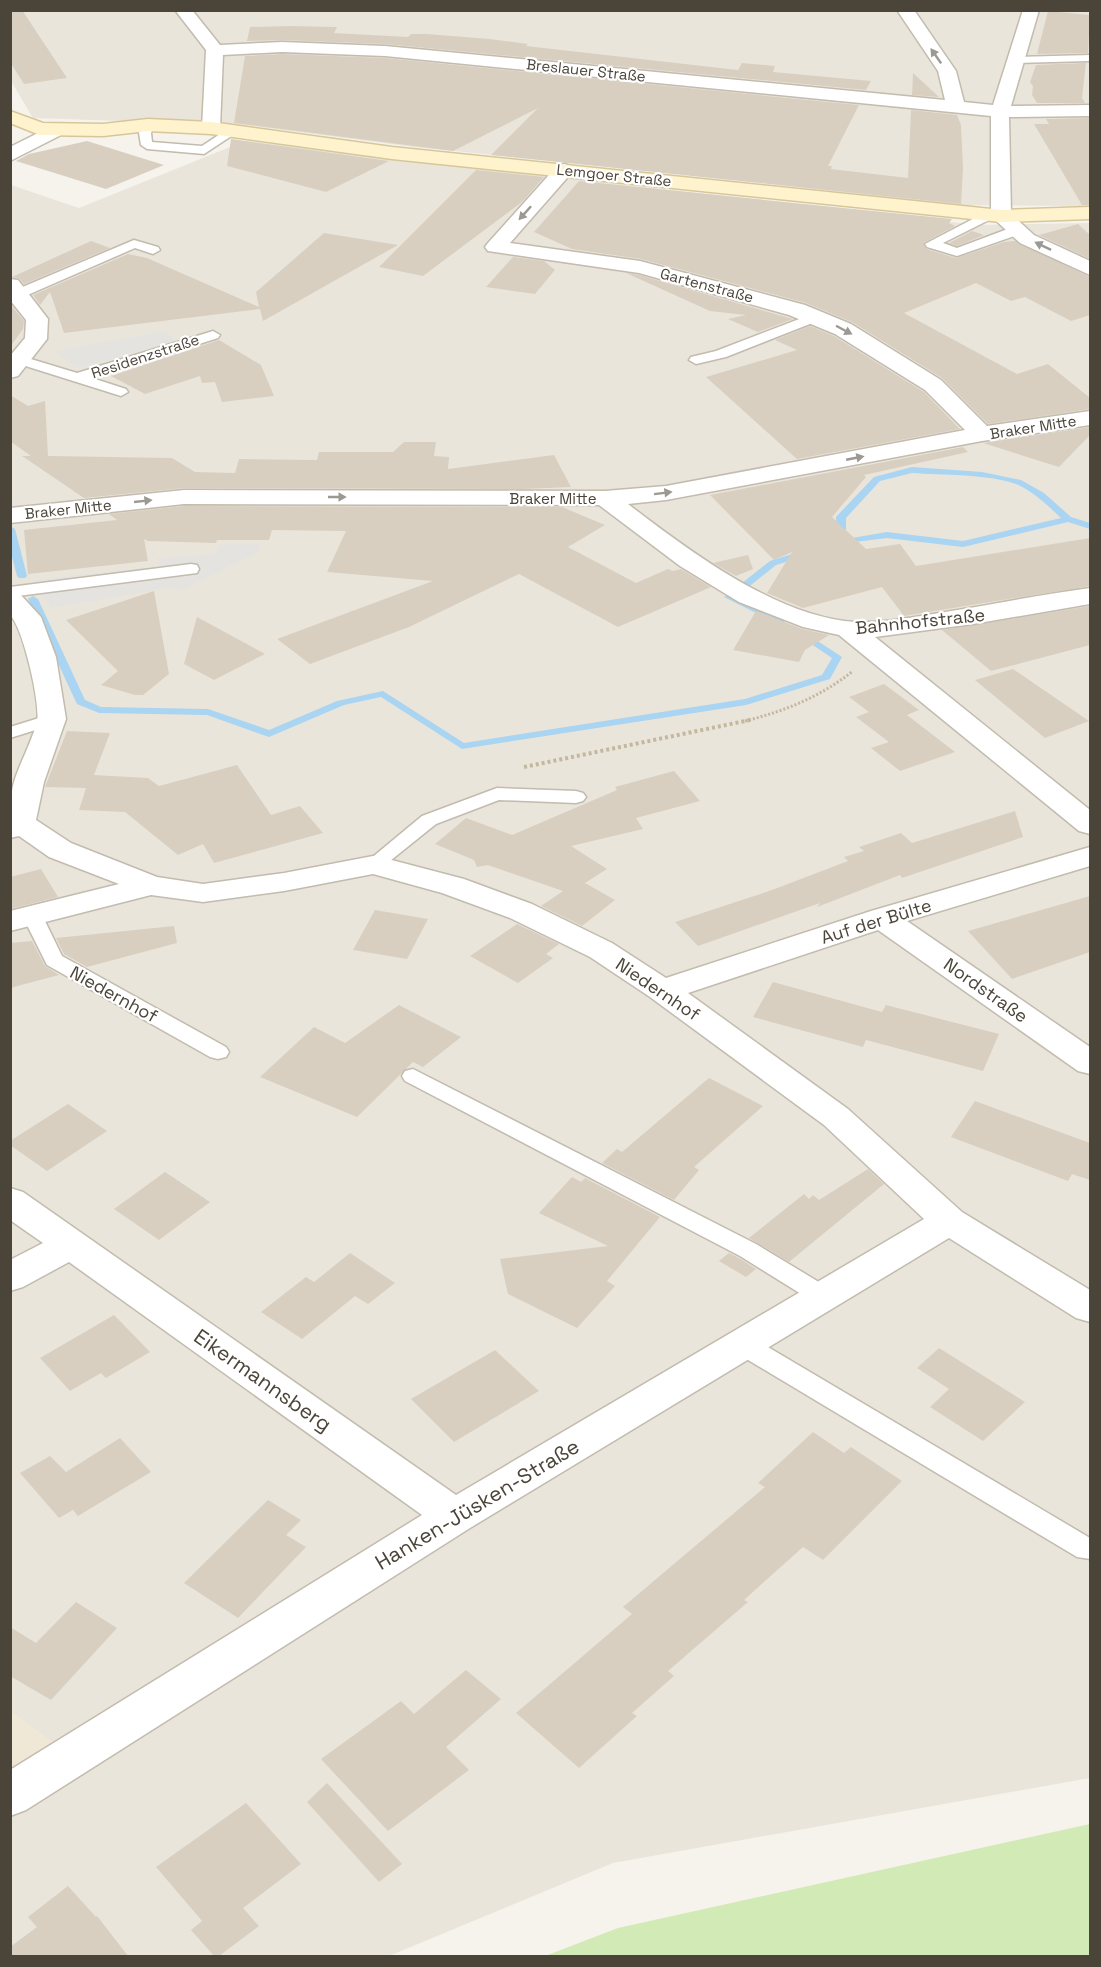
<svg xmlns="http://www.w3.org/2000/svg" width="1101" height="1967" font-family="'Space Grotesk',sans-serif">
<rect width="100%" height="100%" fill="#f6f3ec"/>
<g fill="#eae5da">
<polygon points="11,11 1090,11 1090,206 951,205 706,176 414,147 244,125 33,118 11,81"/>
<polygon points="245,141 978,225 1090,223 1090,1778 613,1863 389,1956 11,1956 11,1777 57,1746 10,1711 11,185 79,208"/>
</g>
<polygon fill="#efe8d6" points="10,1711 57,1746 10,1777"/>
<polygon fill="#d2eab5" points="1090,1824 1090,1956 545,1956 618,1928"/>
<g fill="#e5e3e0">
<polygon points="164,331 178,342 77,368 54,351"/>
<polygon points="220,544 260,544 258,552 182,590 168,588 51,608 33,580 160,566 157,558 215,554"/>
</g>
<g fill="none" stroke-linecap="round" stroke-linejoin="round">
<g fill="#a9d4f2" fill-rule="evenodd">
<path d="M912,467L982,472L1021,480L1044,493L1071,517L1090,523V529L1068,522L963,547L887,538L839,544L836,541V517L874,477ZM912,473C942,475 988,474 1016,484C1033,491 1047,505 1061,518L963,541L887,532L846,539V518L880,481Z"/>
<polygon points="10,526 15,529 27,576 25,578 19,578 17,576 10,549"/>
<polygon points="802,551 805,552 805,556 776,565 736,597 784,620 784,624 778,624 724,597 770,561"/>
<polygon points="33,596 38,599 85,700 101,707 208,709 269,730 337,701 383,691 464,743 745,699 822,675 832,658 801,637 799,635 804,632 842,657 830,679 746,705 462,749 381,697 344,705 269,737 207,715 99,713 77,704 28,599"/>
</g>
</g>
<g fill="#d8cfc1">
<polygon points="10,10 22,10 67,78 24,84 10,62"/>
<polygon points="1048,11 1090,15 1088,53 1037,54"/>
<polygon points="290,26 337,27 334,33 408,37 411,34 427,34 490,39 528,44 526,46 738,70 742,63 775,66 773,72 871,81 866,90 385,44 282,40 247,41 250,27"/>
<polygon points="282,54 385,58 859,105 828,166 832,166 831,169 908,178 911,110 957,115 961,125 963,168 961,204 491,155 538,108 453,151 234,123 245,56"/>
<polygon points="1086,63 1082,98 1085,103 1037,103 1032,95 1033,86 1030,82 1036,65"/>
<polygon points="913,73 939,97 912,95"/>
<polygon points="1090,118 1090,205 1082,205 1034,124 1049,124 1046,119"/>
<polygon points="231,139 389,161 326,192 227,166"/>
<polygon points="87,141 164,165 106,189 16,161 29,154"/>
<polygon points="476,170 544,177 522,202 423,276 379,267"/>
<polygon points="579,181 952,219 949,223 955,226 923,243 926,249 956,258 1004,242 1015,241 1090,277 1090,315 1071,321 1025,297 1011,301 976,283 904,313 1017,374 1048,364 1090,398 1090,409 988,424 942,378 852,322 806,303 641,259 572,249 534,232"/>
<polygon points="1078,224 1090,235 1090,259 1039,235"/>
<polygon points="972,231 984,235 957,246 949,243"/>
<polygon points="324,233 398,245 263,321 260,309 64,333 50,292 40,305 33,295 128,254 147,258 259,307 256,292"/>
<polygon points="91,241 110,248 24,284 20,279 12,277"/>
<polygon points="513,257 544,261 555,270 535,294 486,287"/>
<polygon points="626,273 639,275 793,319 758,332 728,319 746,315 710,311"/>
<polygon points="10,304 24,321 23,329 10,347"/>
<polygon points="810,326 834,336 924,392 960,429 797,459 706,377 797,350 775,340"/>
<polygon points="219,340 261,365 274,396 222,402 215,382 202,383 200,376 145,394 111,376"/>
<polygon points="10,395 28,406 45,401 48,456 172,458 195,472 235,473 239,459 317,460 319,452 393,452 404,442 436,442 434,456 449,457 448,469 554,455 571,487 522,489 184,488 84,498 22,456 31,456 10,441"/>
<polygon points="1090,427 1090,435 1059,467 983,443"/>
<polygon points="963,447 968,452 864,475 866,477 832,517 866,549 900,544 916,566 1090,538 1090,586 904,616 882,587 803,608 767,593 792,552 774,560 710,495"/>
<polygon points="184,506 562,507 605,525 568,547 636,583 668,569 673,571 681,569 711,587 618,627 519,574 409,627 310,664 277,639 433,581 327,572 346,531 272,530 269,540 217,540 216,543 148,541 144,539 148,561 28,574 24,530 117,520 109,514"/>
<polygon points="748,555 753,569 736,576 713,563"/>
<polygon points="154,591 169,674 143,695 135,695 101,685 118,671 66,620"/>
<polygon points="1090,606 1090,645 991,671 942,630"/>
<polygon points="756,611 802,629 829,635 805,650 799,662 733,650"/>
<polygon points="197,617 265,654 214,680 184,664"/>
<polygon points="1013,669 1089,721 1045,738 975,680"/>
<polygon points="884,684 919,710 907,715 955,752 900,771 871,748 889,742 856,717 869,712 849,697"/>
<polygon points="67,731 110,733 94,775 148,778 159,786 237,765 271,815 300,806 323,833 214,863 203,844 178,855 125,812 79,810 86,788 45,787"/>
<polygon points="674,771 700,801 636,818 643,829 571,846 607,869 585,883 615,900 582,926 541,906 563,891 488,865 477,867 474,860 435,844 466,818 512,835 617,790 615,787"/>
<polygon points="1015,811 1023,837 902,878 900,875 817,907 820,903 698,946 675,922 772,890 848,861 844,857 864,851 859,847 901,833 912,843"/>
<polygon points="41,869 58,897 10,909 10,877"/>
<polygon points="1090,896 1090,952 1012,979 968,931"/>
<polygon points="375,910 428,919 407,959 353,950"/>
<polygon points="517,924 559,944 546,954 553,958 518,983 470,956"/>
<polygon points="174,926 177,943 87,967 64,954 56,938"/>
<polygon points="32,941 45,966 59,975 10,988 10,943"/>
<polygon points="773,982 882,1012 886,1005 999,1034 983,1071 866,1040 863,1047 753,1017"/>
<polygon points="399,1005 461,1037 423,1067 413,1062 357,1117 260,1077 314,1027 345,1043"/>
<polygon points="709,1078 763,1106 694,1167 699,1170 674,1200 602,1163 617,1149 622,1152"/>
<polygon points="975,1101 1090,1143 1090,1180 1072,1174 1068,1181 951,1137"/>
<polygon points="68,1104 107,1131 47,1171 10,1145 10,1141"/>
<polygon points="868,1169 884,1184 789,1262 749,1238 804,1194 809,1199 813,1195 819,1200"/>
<polygon points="165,1172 210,1202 159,1240 114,1209"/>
<polygon points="572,1177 581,1182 585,1178 660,1217 607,1281 615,1286 577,1328 508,1294 500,1259 608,1246 539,1213"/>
<polygon points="350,1253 395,1283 368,1304 355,1296 302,1339 261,1312 306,1277 314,1282"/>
<polygon points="729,1253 739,1258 756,1269 746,1277 719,1261"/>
<polygon points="114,1315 150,1352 106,1378 101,1373 70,1391 40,1358"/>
<polygon points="939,1348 1025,1402 983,1441 930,1407 949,1389 917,1368"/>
<polygon points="495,1350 539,1391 454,1442 411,1399"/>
<polygon points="813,1432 844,1453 851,1447 902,1481 823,1560 803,1547 744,1600 748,1602 668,1671 674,1676 632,1713 637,1716 579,1768 516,1713 632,1614 623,1607 765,1487 758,1483"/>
<polygon points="120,1438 151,1472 78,1516 73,1510 59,1518 20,1473 50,1456 66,1472"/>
<polygon points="268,1500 301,1520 286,1535 306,1547 238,1618 184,1583"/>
<polygon points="76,1602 117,1628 51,1700 10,1676 10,1627 36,1643"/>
<polygon points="466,1670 501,1699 446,1747 469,1770 388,1831 321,1759 401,1701 414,1714"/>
<polygon points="327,1783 402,1864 379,1882 307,1802"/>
<polygon points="246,1803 301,1864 243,1908 259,1926 219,1956 214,1956 191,1930 202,1921 156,1867"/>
<polygon points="68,1886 96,1917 97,1916 128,1956 10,1956 10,1947 37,1927 28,1917"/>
</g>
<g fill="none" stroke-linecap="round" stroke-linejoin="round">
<defs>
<g id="service">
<polygon points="1090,55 1090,61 1015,63 1009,60 1015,57"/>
<polygon points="148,121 154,125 151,133 152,142 202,146 229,128 237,128 239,131 204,154 147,149 141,145 139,133 144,122"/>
<polygon points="990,210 995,211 996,214 995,217 943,243 957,248 1013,227 1018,226 1024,230 1023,233 957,256 927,247 925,244"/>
<polygon points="134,240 158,247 160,250 153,254 135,248 23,297 13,297 11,294 13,291"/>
<polygon points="815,313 820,314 822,317 820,320 726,357 696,364 689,360 691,357 716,351"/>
<polygon points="213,331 220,335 218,338 92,378 126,389 128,392 121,396 16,363 14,360 21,356 77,373"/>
<polygon points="191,564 197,565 199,569 197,573 10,597 10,587"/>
<polygon points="52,714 58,715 61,719 58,723 10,738 10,727"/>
<polygon points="497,788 576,791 583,793 586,797 583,801 576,803 499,800 436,824 380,869 366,869 363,865 422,816"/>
<polygon points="32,909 39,911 42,915 62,956 226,1047 229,1052 226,1057 218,1059 210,1057 47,965 22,915 25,911"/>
<polygon points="413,1069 756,1244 832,1290 835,1296 832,1302 823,1305 814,1302 740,1256 405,1081 402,1076 405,1071"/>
<polygon points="742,1335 751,1337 1090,1538 1090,1559 1077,1557 733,1351 730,1344 733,1337"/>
</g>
<g id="minor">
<polygon points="175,10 192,10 220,45 282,42 385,46 945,100 938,71 897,10 914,10 956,71 964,102 993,105 1023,10 1039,10 1011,106 1090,105 1090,116 1009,117 1011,214 1034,235 1090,261 1090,275 1020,243 991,216 991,116 385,56 282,52 223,55 220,128 218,132 204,132 202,128 206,50"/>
<path d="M564,164L571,166L574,170L510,243L640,261L805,305L851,324L941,380L987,426L1090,411V425L982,441L666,500L628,504C688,550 778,618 856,622C882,623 908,618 933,614C985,606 1038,595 1090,588V604L973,624L875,637L1090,810V834L1079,831L839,635L803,627L739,602L680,566L599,505L184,504L10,523V508L184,490L605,491L666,486L965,430L925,390L835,334L789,315L639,273L488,251L485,247L488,243L557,166Z"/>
<path d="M10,591L19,593L41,617L56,657L66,719L44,782L36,820L71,843L157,877L203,884L284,873L373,856L384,858L464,879L532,904L612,943L666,978L871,911L1090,847V866L907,921L1090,1047V1074L1078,1071L878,930L688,993L848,1109L962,1212L1090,1290V1322L1076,1318L949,1238L470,1528L26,1810L10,1816V1770L422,1515L69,1262L23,1287L10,1291V1260L43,1243L10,1220V1188L23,1192L456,1495L924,1219L824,1125L650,997L590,957L510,918L442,893L373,874L284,891L203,902L151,895L10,931V911L119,884L49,857L19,836L10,838C10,819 9,800 14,782C20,762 32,742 37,721C41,705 23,627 10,615Z"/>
</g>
<g id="tertiary">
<polygon points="56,124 63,126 65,130 63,134 10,161 10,147"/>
<polygon points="10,279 18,280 48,319 47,339 18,376 10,378 10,356 25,338 26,320 10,300"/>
</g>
<polygon id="secondary" points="10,111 43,123 103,124 148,119 211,122 392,147 1001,210 1090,207 1090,219 1001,222 392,159 211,134 148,131 103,136 40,135 10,123"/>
</defs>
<use href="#service" stroke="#c2bbae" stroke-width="3"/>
<use href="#minor" stroke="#c2bbae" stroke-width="3"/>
<use href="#tertiary" stroke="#c2bbae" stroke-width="3"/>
<use href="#secondary" stroke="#d6c79b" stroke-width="3"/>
<path stroke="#c4b79f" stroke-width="3" stroke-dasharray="2 2" stroke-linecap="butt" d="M745,721C785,711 820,697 853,671"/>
<polyline stroke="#c4b79f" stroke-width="4" stroke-dasharray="3 3" stroke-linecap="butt" points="524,767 750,720"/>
<use href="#service" fill="#fff" fill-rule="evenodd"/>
<use href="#minor" fill="#fff" fill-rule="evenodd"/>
<use href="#tertiary" fill="#fff" fill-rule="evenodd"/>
<use href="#secondary" fill="#fff3cd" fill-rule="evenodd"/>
</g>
<defs><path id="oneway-solid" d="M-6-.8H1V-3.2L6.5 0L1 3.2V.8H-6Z" transform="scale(1.5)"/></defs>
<g fill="#9c9892">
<use href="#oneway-solid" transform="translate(936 56) rotate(-125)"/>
<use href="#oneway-solid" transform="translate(525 213) rotate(132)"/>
<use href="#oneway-solid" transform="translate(1043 246) rotate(-154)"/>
<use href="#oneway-solid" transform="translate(844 330) rotate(28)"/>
<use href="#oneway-solid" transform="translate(855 458) rotate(-11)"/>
<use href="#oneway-solid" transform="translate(663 493) rotate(-7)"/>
<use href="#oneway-solid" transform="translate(337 497)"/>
<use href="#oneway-solid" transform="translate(143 501) rotate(-6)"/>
</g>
<g text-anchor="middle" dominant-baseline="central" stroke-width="4.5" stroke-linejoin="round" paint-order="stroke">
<g font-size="15" fill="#4b4439" stroke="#fff">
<text transform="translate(586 70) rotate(6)">Breslauer Straße</text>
<text transform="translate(614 175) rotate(6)">Lemgoer Straße</text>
<text transform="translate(707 285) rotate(15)">Gartenstraße</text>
<text transform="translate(145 356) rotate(-18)">Residenzstraße</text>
<text transform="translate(1033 427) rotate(-9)">Braker Mitte</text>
<text x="553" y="498">Braker Mitte</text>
<text transform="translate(68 509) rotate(-6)">Braker Mitte</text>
</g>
<g font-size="18" fill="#4b4439" stroke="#fff">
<text transform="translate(920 621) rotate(-6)">Bahnhofstraße</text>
<text transform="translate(876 921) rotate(-17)">Auf der Bülte</text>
<text transform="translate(658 989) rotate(34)">Niedernhof</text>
<text transform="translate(986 990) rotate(35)">Nordstraße</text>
<text transform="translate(114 994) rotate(29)">Niedernhof</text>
</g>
<g font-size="21" fill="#4b4439" stroke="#fff">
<text transform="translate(263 1380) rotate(35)">Eikermannsberg</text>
<text transform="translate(477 1504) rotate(-31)">Hanken-Jüsken-Straße</text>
</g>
</g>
<rect width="1101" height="1967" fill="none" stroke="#4b4439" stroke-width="24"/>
</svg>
